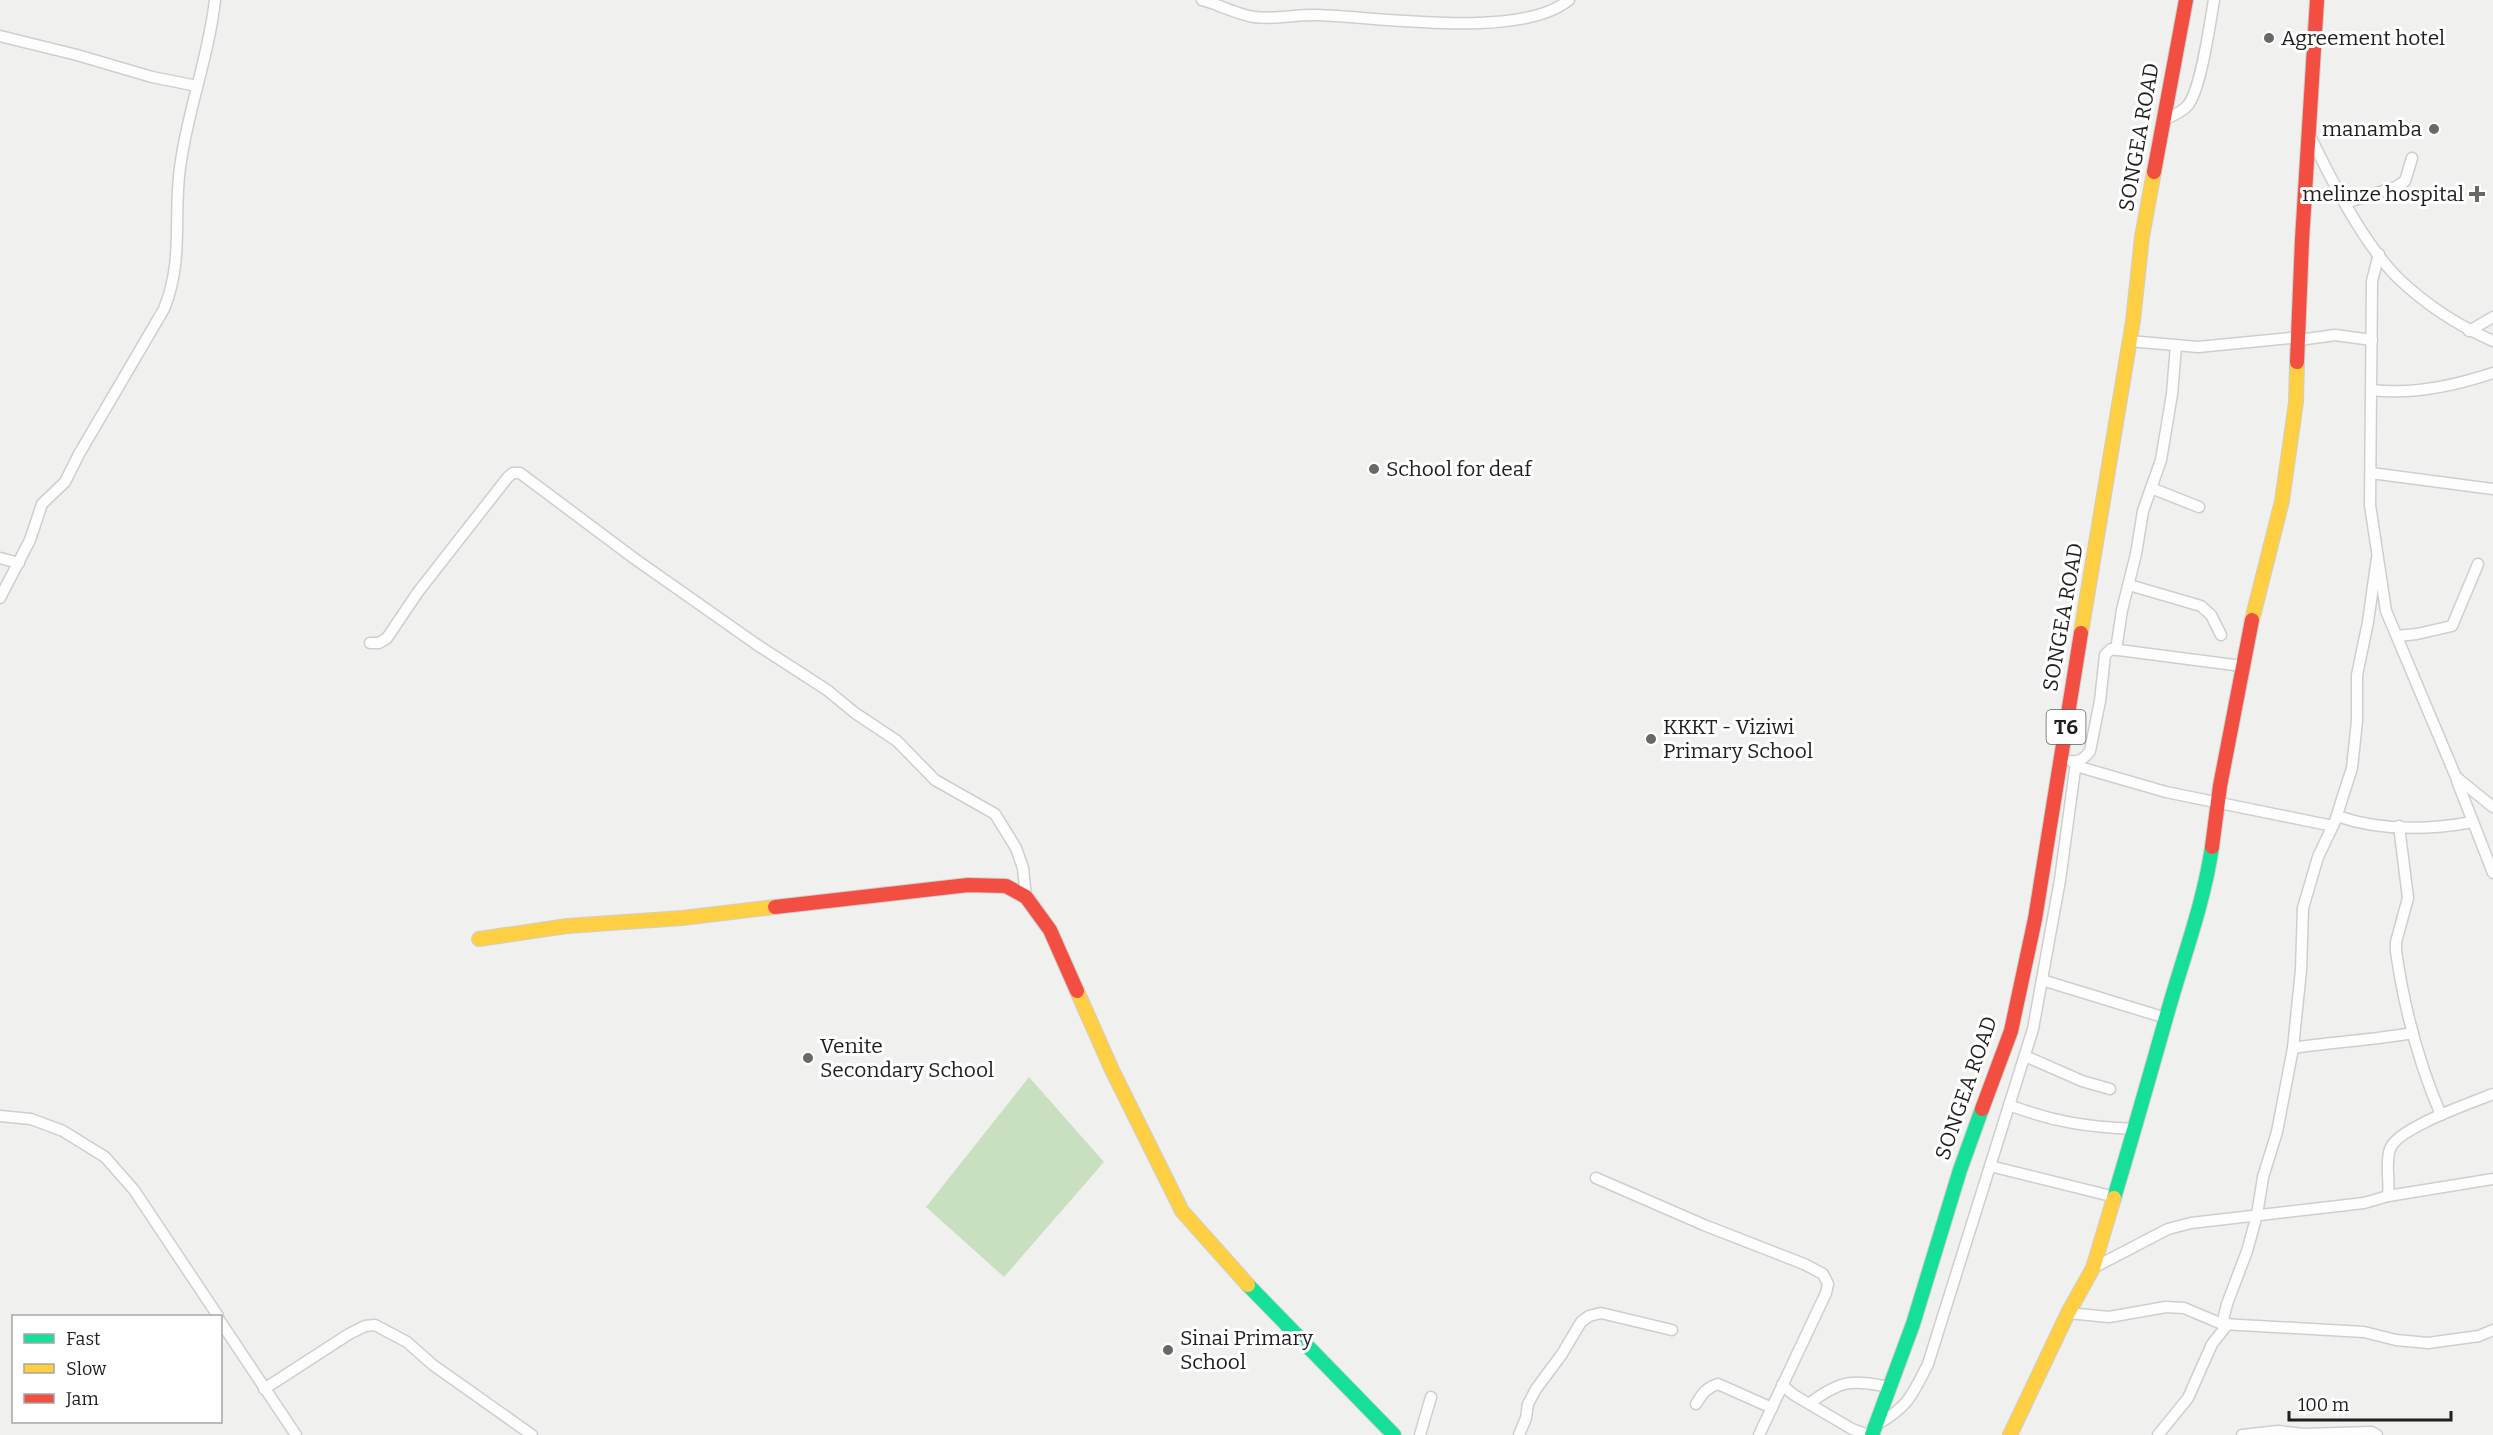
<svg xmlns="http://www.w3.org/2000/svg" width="2493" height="1435" font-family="Bitter,serif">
<rect width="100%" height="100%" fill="#f0f1ef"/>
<polygon fill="#c8e0bf" points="1029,1077 1104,1162 1004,1277 926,1207"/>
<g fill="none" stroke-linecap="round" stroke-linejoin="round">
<defs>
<g id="street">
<path d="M1202,0C1220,5 1236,14 1254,17C1275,20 1297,14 1318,15C1380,17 1520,40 1569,0"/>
<polyline points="0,36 77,55 152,77 197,86"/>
<path d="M2164,120C2171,116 2183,112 2188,105C2201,89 2210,23 2214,0"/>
<path d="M2309,134C2331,179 2362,242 2398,278C2425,304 2459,326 2493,341"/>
<polyline points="2345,203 2396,187 2405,181 2412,158"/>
<polyline points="2379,254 2372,281 2370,505 2386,611 2456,777 2493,807"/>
<polyline points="2469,331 2493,317"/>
<polyline points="2299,340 2335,335 2372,340"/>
<polyline points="2129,341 2198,347 2300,337"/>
<path d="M2372,390C2412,395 2454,386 2493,373"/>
<polyline points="2371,473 2493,489"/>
<polyline points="2151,488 2199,507"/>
<polyline points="0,558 19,563"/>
<polyline points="2129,585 2201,606 2211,615 2221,635"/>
<path d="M0,598L30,540L42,504L65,482L79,454L164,309C185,257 172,213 181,161C189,106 209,55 215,0"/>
<polyline points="2397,636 2417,634 2452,626 2478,564"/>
<polyline points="370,643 379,643 387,638 418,592 508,477 513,473 520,473 635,559 756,644 827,690 855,713 897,741 935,780 995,814 1016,848 1023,868 1026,897"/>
<polyline points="2116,650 2122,610 2136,554 2143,511 2161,460 2172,394 2176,346"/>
<path d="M2071,761C2080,762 2085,758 2090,751L2100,701L2105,655L2111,649L2242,666"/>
<polyline points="2076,766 2166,792 2333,826"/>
<polyline points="2457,781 2493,873"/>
<path d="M2337,816C2380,831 2429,830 2473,822"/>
<path d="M2399,826L2408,898L2396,942V951C2404,1007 2419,1064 2441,1115"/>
<polyline points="2042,980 2166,1018"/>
<path d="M2293,1048C2333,1042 2373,1040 2413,1033"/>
<polyline points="2025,1056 2082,1081 2110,1089"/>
<path d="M2009,1105C2054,1122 2087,1127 2135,1129"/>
<polyline points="0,1116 31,1119 63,1131 105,1157 134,1190 218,1316"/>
<polyline points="1990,1166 2115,1197"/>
<polyline points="1596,1178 1704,1225 1804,1264 1823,1274 1828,1284 1826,1293 1759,1435"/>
<path d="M2388,1196C2390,1181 2385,1163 2390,1149C2397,1128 2471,1103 2493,1094"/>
<polyline points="2093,1268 2168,1229 2191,1223 2364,1203 2388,1196 2493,1179"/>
<polyline points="2068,1313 2109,1317 2166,1307 2184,1308 2222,1324 2364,1332 2396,1340 2428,1343 2479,1336 2493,1330"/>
<polyline points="220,1321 296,1435"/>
<polyline points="2222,1324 2227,1304 2247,1251 2257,1215 2263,1177 2277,1132 2293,1048 2301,970 2303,908 2318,857 2335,821 2352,768 2357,721 2357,675 2368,622 2377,558"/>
<polyline points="1782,1385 1794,1395 1852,1429 1868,1435"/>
<polyline points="264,1389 349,1334 365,1326 375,1325 407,1342 433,1365 532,1435"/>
<path d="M1810,1403C1842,1379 1852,1380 1890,1387"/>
<path d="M1696,1404C1702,1394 1707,1387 1718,1384L1772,1408"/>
<path d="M1878,1424C1909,1406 1912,1395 1928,1364L2033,1029L2060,880L2076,762"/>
<polyline points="1420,1435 1431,1397"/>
<polyline points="1519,1435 1526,1418 1528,1404 1536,1389 1562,1354 1581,1322 1589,1316 1601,1313 1672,1330"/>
<polyline points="2158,1435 2188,1398 2212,1344 2228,1324"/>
<polyline points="2242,1435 2278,1431 2304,1434 2372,1432 2377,1435"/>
</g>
<g id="fast">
<path d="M2114,1198C2132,1138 2149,1078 2166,1018C2182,960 2203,907 2212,847"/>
<polyline points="1248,1285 1394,1435"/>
<polyline points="1872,1435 1913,1324 1960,1170 1982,1109"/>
</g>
<g id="slow">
<polyline points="2252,620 2282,501 2296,402 2297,362"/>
<polyline points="2081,633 2133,321 2142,237 2154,172"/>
<polyline points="479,939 567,926 682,918 775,907"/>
<polyline points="1077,991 1112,1070 1182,1211 1248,1285"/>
<polyline points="2010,1435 2068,1313 2093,1268 2114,1198"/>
</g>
<g id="jam">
<polyline points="2154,172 2186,0"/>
<polyline points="2297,362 2302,240 2317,0"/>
<polyline points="2212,847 2220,786 2252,620"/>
<polyline points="775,907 968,885 1006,886 1026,897 1050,930 1077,991"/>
<polyline points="1982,1109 2011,1031 2035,919 2081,633"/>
</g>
</defs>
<use href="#street" stroke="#cecfcd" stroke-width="13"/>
<use href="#fast" stroke="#cecfcd" stroke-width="16"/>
<use href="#slow" stroke="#cecfcd" stroke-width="16"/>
<use href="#jam" stroke="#cecfcd" stroke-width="16"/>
<use href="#street" stroke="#fdfdfd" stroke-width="10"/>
<use href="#fast" stroke="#16e098" stroke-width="14"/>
<use href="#slow" stroke="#ffcf43" stroke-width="14"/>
<use href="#jam" stroke="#f24e42" stroke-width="14"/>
</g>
<g fill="#686867" stroke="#fff" stroke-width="2">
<circle cx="2269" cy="38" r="6"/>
<circle cx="2434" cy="129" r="6"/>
<path d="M2474 185h6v6h6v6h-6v6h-6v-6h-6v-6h6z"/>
<circle cx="1374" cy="469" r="6"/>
<circle cx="1651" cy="739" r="6"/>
<circle cx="808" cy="1058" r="6"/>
<circle cx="1168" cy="1350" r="6"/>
</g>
<g text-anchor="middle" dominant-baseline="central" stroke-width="6" stroke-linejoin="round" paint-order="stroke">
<rect fill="#fff" stroke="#626262" stroke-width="1.5" x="2046.5" y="710" width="39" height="34" rx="4.5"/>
<g font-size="20" font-weight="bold" fill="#1f1f1e">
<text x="2066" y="727">T6</text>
</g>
<g font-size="21" fill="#1f1f1e" stroke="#fff" text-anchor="start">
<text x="2281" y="38">Agreement hotel</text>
<text x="2422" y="129" text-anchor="end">manamba</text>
<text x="2464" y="194" text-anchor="end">melinze hospital</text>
<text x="1386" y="469">School for deaf</text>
<text x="1663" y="727">KKKT - Viziwi<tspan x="1663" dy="24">Primary School</tspan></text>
<text x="820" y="1046">Venite<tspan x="820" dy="24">Secondary School</tspan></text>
<text x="1180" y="1338">Sinai Primary<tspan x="1180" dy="24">School</tspan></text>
</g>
<g font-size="21" fill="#1f1f1e" stroke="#fff">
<text transform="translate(2139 137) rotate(-80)">SONGEA ROAD</text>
<text transform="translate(2063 617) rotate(-80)">SONGEA ROAD</text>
<text transform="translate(1966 1088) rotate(-71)">SONGEA ROAD</text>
</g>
</g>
<rect x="12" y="1315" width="210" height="108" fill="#ffffff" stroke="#a5a5a5" stroke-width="1.5"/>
<rect x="24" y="1334" width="30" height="9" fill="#16e098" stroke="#a5a5a5" stroke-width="1.5"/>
<text x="66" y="1345" font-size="18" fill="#1f1f1e">Fast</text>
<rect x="24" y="1364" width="30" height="9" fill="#ffcf43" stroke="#a5a5a5" stroke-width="1.5"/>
<text x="66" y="1375" font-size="18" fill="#1f1f1e">Slow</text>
<rect x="24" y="1394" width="30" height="9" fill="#f24e42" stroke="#a5a5a5" stroke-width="1.5"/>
<text x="66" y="1405" font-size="18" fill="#1f1f1e">Jam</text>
<path d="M2289 1411v9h162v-9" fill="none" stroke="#1f1f1e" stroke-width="3"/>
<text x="2298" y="1411" font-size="18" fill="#1f1f1e" stroke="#ffffff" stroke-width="4.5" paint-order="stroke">100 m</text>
</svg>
